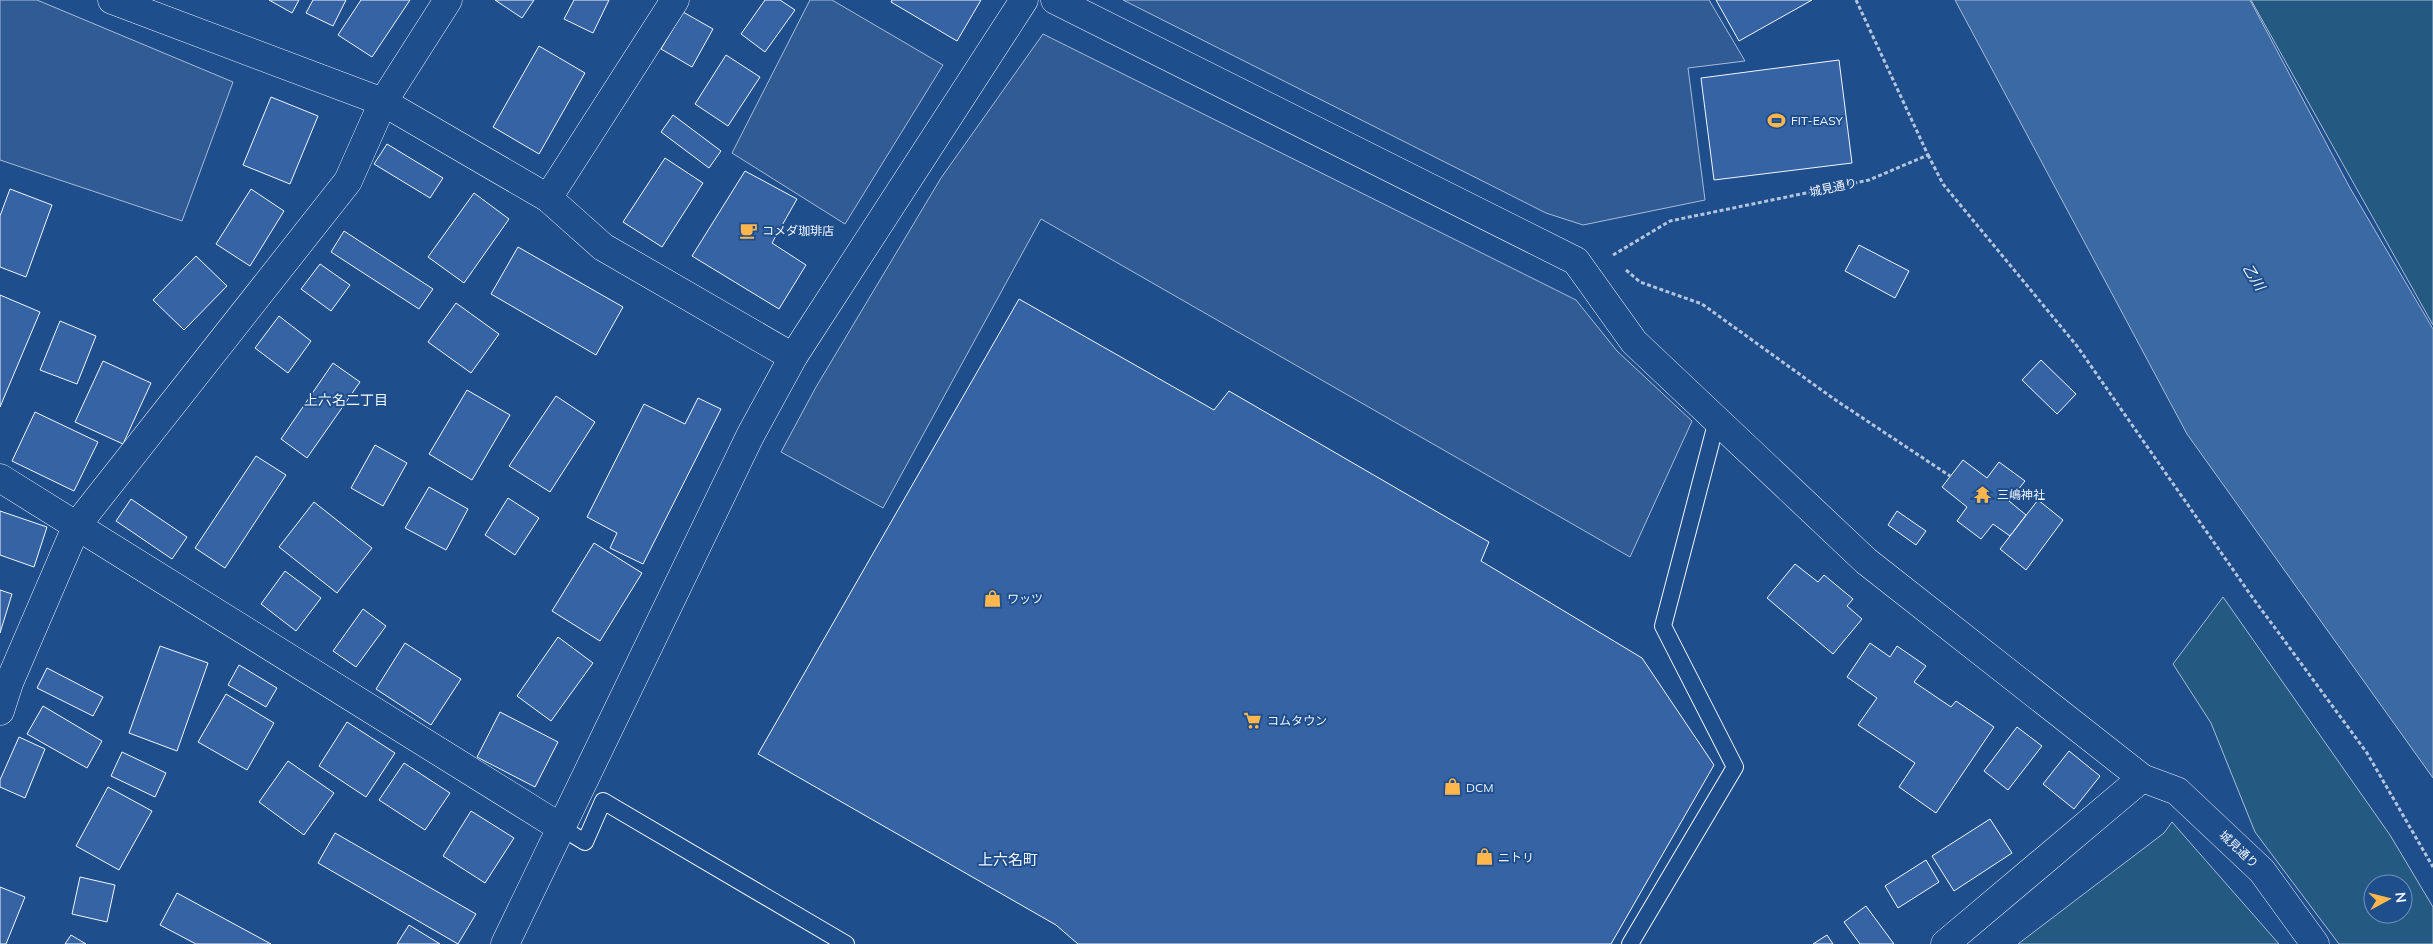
<svg xmlns="http://www.w3.org/2000/svg" width="2433" height="944" font-family="Mulish,'Noto Sans JP',sans-serif">
<rect width="100%" height="100%" fill="#1f4e8c"/>
<g fill="#245a82" stroke="#a8bbd7" fill-rule="evenodd">
<polygon points="2251,0 2433,0 2433,325"/>
<path d="M2223,597L2390,835L2433,907V944H2339L2255,832L2211,723L2173,664ZM2373,884H2403V914H2373Z"/>
<polygon points="2172,822 2279,944 2018,944 2164,833"/>
</g>
<g fill="#305b95" stroke="#a8bbd7">
<polygon points="0,0 37,0 233,82 182,221 0,160"/>
<polygon points="810,0 832,0 943,65 845,224 732,153"/>
<polygon points="1123,0 1709,0 1745,61 1688,68 1705,200 1583,225 1546,213"/>
<polygon points="1043,34 1576,300 1617,351 1692,421 1630,557 1041,219 883,508 781,452 816,387 941,178"/>
</g>
<polygon fill="#3b69a3" stroke="#a8bbd7" points="1955,0 2250,0 2350,188 2433,329 2433,778 2187,434"/>
<g fill="#3563a3" stroke="#f2f6ff">
<polygon points="269,0 299,0 292,13"/>
<polygon points="313,0 346,0 333,26 306,13"/>
<polygon points="361,0 410,0 372,57 338,35"/>
<polygon points="495,0 534,0 522,18"/>
<polygon points="574,0 609,0 593,33 564,19"/>
<polygon points="765,0 780,0 795,10 765,52 741,34"/>
<polygon points="892,0 981,0 957,41 891,2"/>
<polygon points="1716,0 1812,0 1739,41"/>
<polygon points="683,12 713,29 692,67 661,49"/>
<polygon points="539,46 585,73 539,154 493,127"/>
<polygon points="726,55 760,77 728,126 695,104"/>
<polygon points="1839,60 1852,163 1714,180 1701,78"/>
<polygon points="271,97 318,116 290,184 243,165"/>
<polygon points="673,115 721,151 709,168 661,132"/>
<polygon points="387,144 443,178 430,198 374,164"/>
<polygon points="665,158 703,183 662,247 623,222"/>
<polygon points="745,171 797,199 772,243 806,265 779,309 692,256"/>
<polygon points="10,189 52,205 26,277 0,267 0,216"/>
<polygon points="251,189 284,211 250,266 216,244"/>
<polygon points="474,193 509,219 464,283 428,257"/>
<polygon points="344,231 433,289 419,309 331,252"/>
<polygon points="1859,245 1909,271 1895,298 1845,271"/>
<polygon points="518,247 623,307 596,355 491,294"/>
<polygon points="196,256 227,286 184,330 153,300"/>
<polygon points="320,264 350,285 331,311 301,289"/>
<polygon points="0,295 40,312 0,407"/>
<polygon points="1019,299 1214,410 1229,391 1489,542 1481,561 1642,658 1714,765 1611,944 1078,944 1056,925 758,754"/>
<polygon points="456,303 499,334 471,373 428,342"/>
<polygon points="279,316 311,341 288,373 255,348"/>
<polygon points="60,321 96,336 77,384 40,370"/>
<polygon points="2041,360 2076,394 2057,414 2022,380"/>
<polygon points="103,361 151,383 123,444 75,422"/>
<polygon points="333,363 360,382 307,458 281,439"/>
<polygon points="467,390 510,415 472,480 429,454"/>
<polygon points="556,396 595,422 550,492 509,466"/>
<polygon points="698,398 721,409 643,564 610,548 617,533 587,517 644,404 685,424"/>
<polygon points="35,412 98,442 74,491 12,461"/>
<polygon points="375,445 407,463 383,506 351,488"/>
<polygon points="256,456 286,475 225,568 195,548"/>
<polygon points="1963,460 1987,478 1999,462 2025,481 2009,501 2026,515 2010,536 1993,524 1981,539 1957,521 1967,507 1942,487"/>
<polygon points="429,487 468,509 446,550 405,528"/>
<polygon points="508,498 539,518 515,555 485,535"/>
<polygon points="131,499 187,537 172,559 116,521"/>
<polygon points="2038,500 2063,520 2026,570 2000,549"/>
<polygon points="314,502 372,548 337,593 279,547"/>
<polygon points="0,511 47,527 34,567 0,555"/>
<polygon points="1897,511 1926,531 1916,545 1888,525"/>
<polygon points="594,543 642,573 600,641 552,611"/>
<polygon points="1795,564 1818,582 1824,575 1853,599 1847,606 1862,619 1833,654 1767,598"/>
<polygon points="285,571 321,598 296,631 261,604"/>
<polygon points="0,590 12,594 0,633"/>
<polygon points="363,609 386,626 356,667 333,651"/>
<polygon points="558,637 593,663 551,721 517,696"/>
<polygon points="405,643 461,679 431,725 376,689"/>
<polygon points="1870,643 1890,657 1897,646 1926,666 1914,682 1951,707 1956,701 1994,727 1936,813 1899,787 1915,763 1858,725 1877,698 1847,677"/>
<polygon points="160,646 208,663 177,751 129,733"/>
<polygon points="239,665 277,688 266,707 228,685"/>
<polygon points="47,668 103,697 93,716 37,688"/>
<polygon points="226,694 274,723 247,770 198,742"/>
<polygon points="43,706 102,741 87,768 27,734"/>
<polygon points="500,712 558,742 535,787 477,757"/>
<polygon points="347,722 395,753 366,797 319,766"/>
<polygon points="2017,727 2042,746 2008,790 1984,771"/>
<polygon points="19,737 45,749 25,798 0,787 0,780"/>
<polygon points="2069,751 2100,776 2074,809 2043,784"/>
<polygon points="122,752 166,773 155,797 111,776"/>
<polygon points="288,761 334,793 304,835 259,802"/>
<polygon points="404,763 450,793 425,830 379,800"/>
<polygon points="108,787 152,811 119,870 76,846"/>
<polygon points="471,811 514,838 485,883 443,856"/>
<polygon points="1990,819 2012,853 1954,891 1932,856"/>
<polygon points="335,833 476,914 458,944 318,863"/>
<polygon points="1926,860 1939,882 1898,908 1885,886"/>
<polygon points="80,877 115,885 107,922 72,914"/>
<polygon points="0,887 25,897 6,944 0,944"/>
<polygon points="177,893 271,944 196,944 160,925"/>
<polygon points="1866,906 1894,944 1860,944 1844,922"/>
<polygon points="409,925 440,944 397,944"/>
<polygon points="71,935 86,944 65,944"/>
<polygon points="1827,935 1833,944 1813,944"/>
</g>
<g fill="none" stroke-linecap="round" stroke-linejoin="round">
<defs>
<g id="service">
<polyline points="560,827 585,842 603,801 846,944"/>
<polyline points="1630,944 1735,767 1663,626 1717,420"/>
</g>
<g id="minor">
<polyline points="112,0 383,102 548,198 603,247 793,357"/>
<polyline points="1055,0 1576,261 1634,342 1866,561 2142,778 2177,791 2262,871 2315,944"/>
<polyline points="548,198 675,0"/>
<polyline points="0,478 560,827"/>
<polyline points="0,711 9,683 77,525 348,181 383,102 448,0"/>
<polyline points="1945,944 2142,778"/>
</g>
<polyline id="tertiary" points="505,944 750,436 793,357 1024,0"/>
</defs>
<use href="#service" stroke="#f2f6ff" stroke-width="18"/>
<use href="#minor" stroke="#f2f6ff" stroke-width="29"/>
<use href="#tertiary" stroke="#f2f6ff" stroke-width="29"/>
<g stroke="#b3c4dc" stroke-width="3" stroke-dasharray="4 2.5" stroke-linecap="butt">
<polyline points="1928,155 1943,184 2077,346 2250,594 2367,753 2433,867"/>
<polyline points="1613,255 1670,221 1869,180 1928,155 1856,0"/>
<polyline points="1626,270 1640,282 1702,304 1834,399 1950,476"/>
</g>
<use href="#service" stroke="#1f4e8c" stroke-width="16"/>
<use href="#minor" stroke="#1f4e8c" stroke-width="28"/>
<use href="#tertiary" stroke="#1f4e8c" stroke-width="28"/>
</g>
<defs>
<symbol id="stadium-bare" viewBox="-9 -9 18 18"><path d="M0-5a6.5 5 0 1 0 0 10a6.5 5 0 1 0 0-10ZM-3.5-1.8h7v3.6h-7Z" fill="#ffb74d" stroke="#1f4e8c" stroke-width="2.5" paint-order="stroke"/></symbol>
<symbol id="cafe-bare" viewBox="-9 -9 18 18"><path d="M-5.5-4.5H6V0H3Q3 3.5 0 3.5H-2.5Q-5.5 3.5-5.5 0ZM3-3.2v2h1.7v-2ZM-6 4.5H4V6H-6Z" fill="#ffb74d" stroke="#1f4e8c" stroke-width="2.5" paint-order="stroke"/></symbol>
<symbol id="temple-bare" viewBox="-9 -9 18 18"><path d="M0-6L5-2H3V0L6.5 2.5H4V6H1.5V3h-3V6H-4V2.5H-6.5L-3 0V-2H-5Z" fill="#ffb74d" stroke="#1f4e8c" stroke-width="2.5" paint-order="stroke"/></symbol>
<symbol id="shop-bare" viewBox="-9 -9 18 18"><path d="M-5-2.5h2.3a2.7 3.5 0 0 1 5.4 0H5L5.5 6h-11ZM-1.5-2.5h3a1.5 2.3 0 0 0-3 0Z" fill="#ffb74d" stroke="#1f4e8c" stroke-width="2.5" paint-order="stroke"/></symbol>
<symbol id="supermarket-bare" viewBox="-9 -9 18 18"><path d="M-6-5.5h2.5l.6 2H6L4.5 2H-2.5L-4.4-4H-6ZM-1.5 3.2a1.3 1.3 0 1 0 .1 0ZM3 3.2a1.3 1.3 0 1 0 .1 0Z" fill="#ffb74d" stroke="#1f4e8c" stroke-width="2.5" paint-order="stroke"/></symbol>
</defs>
<g fill-rule="evenodd">
<use href="#stadium-bare" x="1764" y="108" width="25" height="25"/>
<use href="#cafe-bare" x="736" y="218" width="25" height="25"/>
<use href="#temple-bare" x="1970" y="482" width="25" height="25"/>
<use href="#shop-bare" x="980" y="586" width="25" height="25"/>
<use href="#supermarket-bare" x="1240" y="708" width="25" height="25"/>
<use href="#shop-bare" x="1440" y="774" width="25" height="25"/>
<use href="#shop-bare" x="1472" y="844" width="25" height="25"/>
</g>
<g text-anchor="middle" dominant-baseline="central" stroke-width="4" stroke-linejoin="round" paint-order="stroke">
<g font-size="12" fill="#f2f6ff" stroke="#1f4e8c" text-anchor="start">
<text x="1791" y="120">FIT-EASY</text>
<text x="762" y="230">コメダ珈琲店</text>
<text x="1997" y="494">三嶋神社</text>
<text x="1007" y="598">ワッツ</text>
<text x="1267" y="720">コムタウン</text>
<text x="1466" y="787">DCM</text>
<text x="1498" y="857">ニトリ</text>
</g>
<g font-size="12" fill="#f2f6ff" stroke="#1f4e8c">
<text transform="translate(1833 187) rotate(-12)">城見通り</text>
<text transform="translate(2239 849) rotate(43)">城見通り</text>
</g>
<g font-size="14" font-style="italic" fill="#f2f6ff" stroke="#1f4e8c">
<text transform="translate(2254 277) rotate(58)">乙川</text>
</g>
<g font-size="14" fill="#f2f6ff" stroke="#1f4e8c">
<text x="346" y="400">上六名二丁目</text>
</g>
<g font-size="15" fill="#f2f6ff" stroke="#1f4e8c">
<text x="1008" y="859">上六名町</text>
</g>
</g>
<g transform="translate(2388 899) rotate(83)"><circle r="24" fill="#1f4e8c" stroke="#7391ba"/>
<path d="M0-4L9 19L0 12L-9 19Z" fill="#ffb74d"/>
<text y="-8" font-size="14" font-weight="bold" text-anchor="middle" fill="#f2f6ff">N</text>
</g>
</svg>
